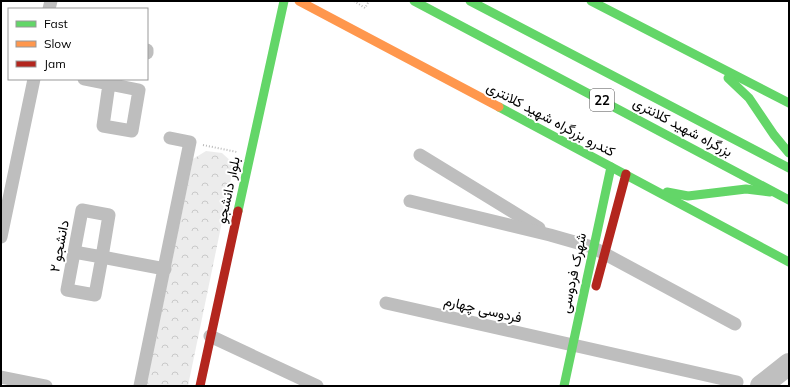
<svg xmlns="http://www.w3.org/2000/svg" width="790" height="387" font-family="Mulish,Vazirmatn,sans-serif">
<defs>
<pattern id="forest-crowns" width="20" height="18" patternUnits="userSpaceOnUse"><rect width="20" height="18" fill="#ececec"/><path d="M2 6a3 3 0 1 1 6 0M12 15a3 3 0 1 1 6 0" fill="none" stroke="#c9c9c9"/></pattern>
</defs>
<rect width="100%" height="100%" fill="#fff"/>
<polygon fill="url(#forest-crowns)" points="206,151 222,153 234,164 188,386 146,386 193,159"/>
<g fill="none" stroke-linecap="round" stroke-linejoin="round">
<polyline stroke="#bfbfbf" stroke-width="22" points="761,386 789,364"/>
<g stroke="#b9b9b9" stroke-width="2" stroke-dasharray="1 2" stroke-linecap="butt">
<polyline points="354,1 365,8 369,1"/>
<polyline points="203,145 237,152"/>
</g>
<g stroke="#bebebe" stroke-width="13">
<polyline points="49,9 51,1"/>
<polyline points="147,50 147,53"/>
<polyline points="84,79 139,90 132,131 103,126 109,84 110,79"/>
<polyline points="420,155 539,228"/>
<polyline points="410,201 550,235 592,247 735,324"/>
<polyline points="1,237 34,79"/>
<polyline points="74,252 102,257 109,215 82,210 67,290 95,295 102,257 165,269"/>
<polyline points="386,303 737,382"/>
<polyline points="210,336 317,386"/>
<polyline points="1,377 46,386"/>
<polyline points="140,386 190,142 170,138"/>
</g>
<g stroke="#63d668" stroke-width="9">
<polyline points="414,1 789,200"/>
<polyline points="470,1 789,168"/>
<polyline points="591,1 789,103"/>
<polyline points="728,78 749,98 774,135 789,153"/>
<polyline points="499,107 789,262"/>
<polyline points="667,192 688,196 746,189 770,192"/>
<polyline points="238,211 284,1"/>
<polyline points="564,386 611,167"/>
</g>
<polyline stroke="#ff974d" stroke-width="9" points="299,1 499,107"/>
<g stroke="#b3261e" stroke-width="9">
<polyline points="596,286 626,174"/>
<polyline points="200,386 238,211"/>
</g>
</g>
<g text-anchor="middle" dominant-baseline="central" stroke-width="4" stroke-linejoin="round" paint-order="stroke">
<rect fill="#fff" stroke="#4c4c4c" stroke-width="1" x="590" y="89" width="24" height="22" rx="3"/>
<g font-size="13" font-weight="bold" fill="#000">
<text x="602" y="100">22</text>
</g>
<g font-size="14" fill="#000" stroke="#fff">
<text transform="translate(551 119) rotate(28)">کندرو بزرگراه شهید کلانتری</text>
<text transform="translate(683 127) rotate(28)">بزرگراه شهید کلانتری</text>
<text transform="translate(228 190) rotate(-78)">بلوار دانشجو</text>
<text transform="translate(59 246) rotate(-79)">۲ دانشجو</text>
<text transform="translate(573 273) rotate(-78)">شهرک فردوسی</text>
<text transform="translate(483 309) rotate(13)">فردوسی چهارم</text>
</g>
</g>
<rect width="790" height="387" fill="none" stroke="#000000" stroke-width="4"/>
<rect x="8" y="8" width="140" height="72" fill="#ffffff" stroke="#999999"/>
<rect x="16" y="21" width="20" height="6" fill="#63d668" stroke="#999999"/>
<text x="44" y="28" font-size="12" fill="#000000">Fast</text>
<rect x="16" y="41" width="20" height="6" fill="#ff974d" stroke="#999999"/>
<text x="44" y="48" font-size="12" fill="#000000">Slow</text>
<rect x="16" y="61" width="20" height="6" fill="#b3261e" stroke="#999999"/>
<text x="44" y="68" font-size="12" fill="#000000">Jam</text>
</svg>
